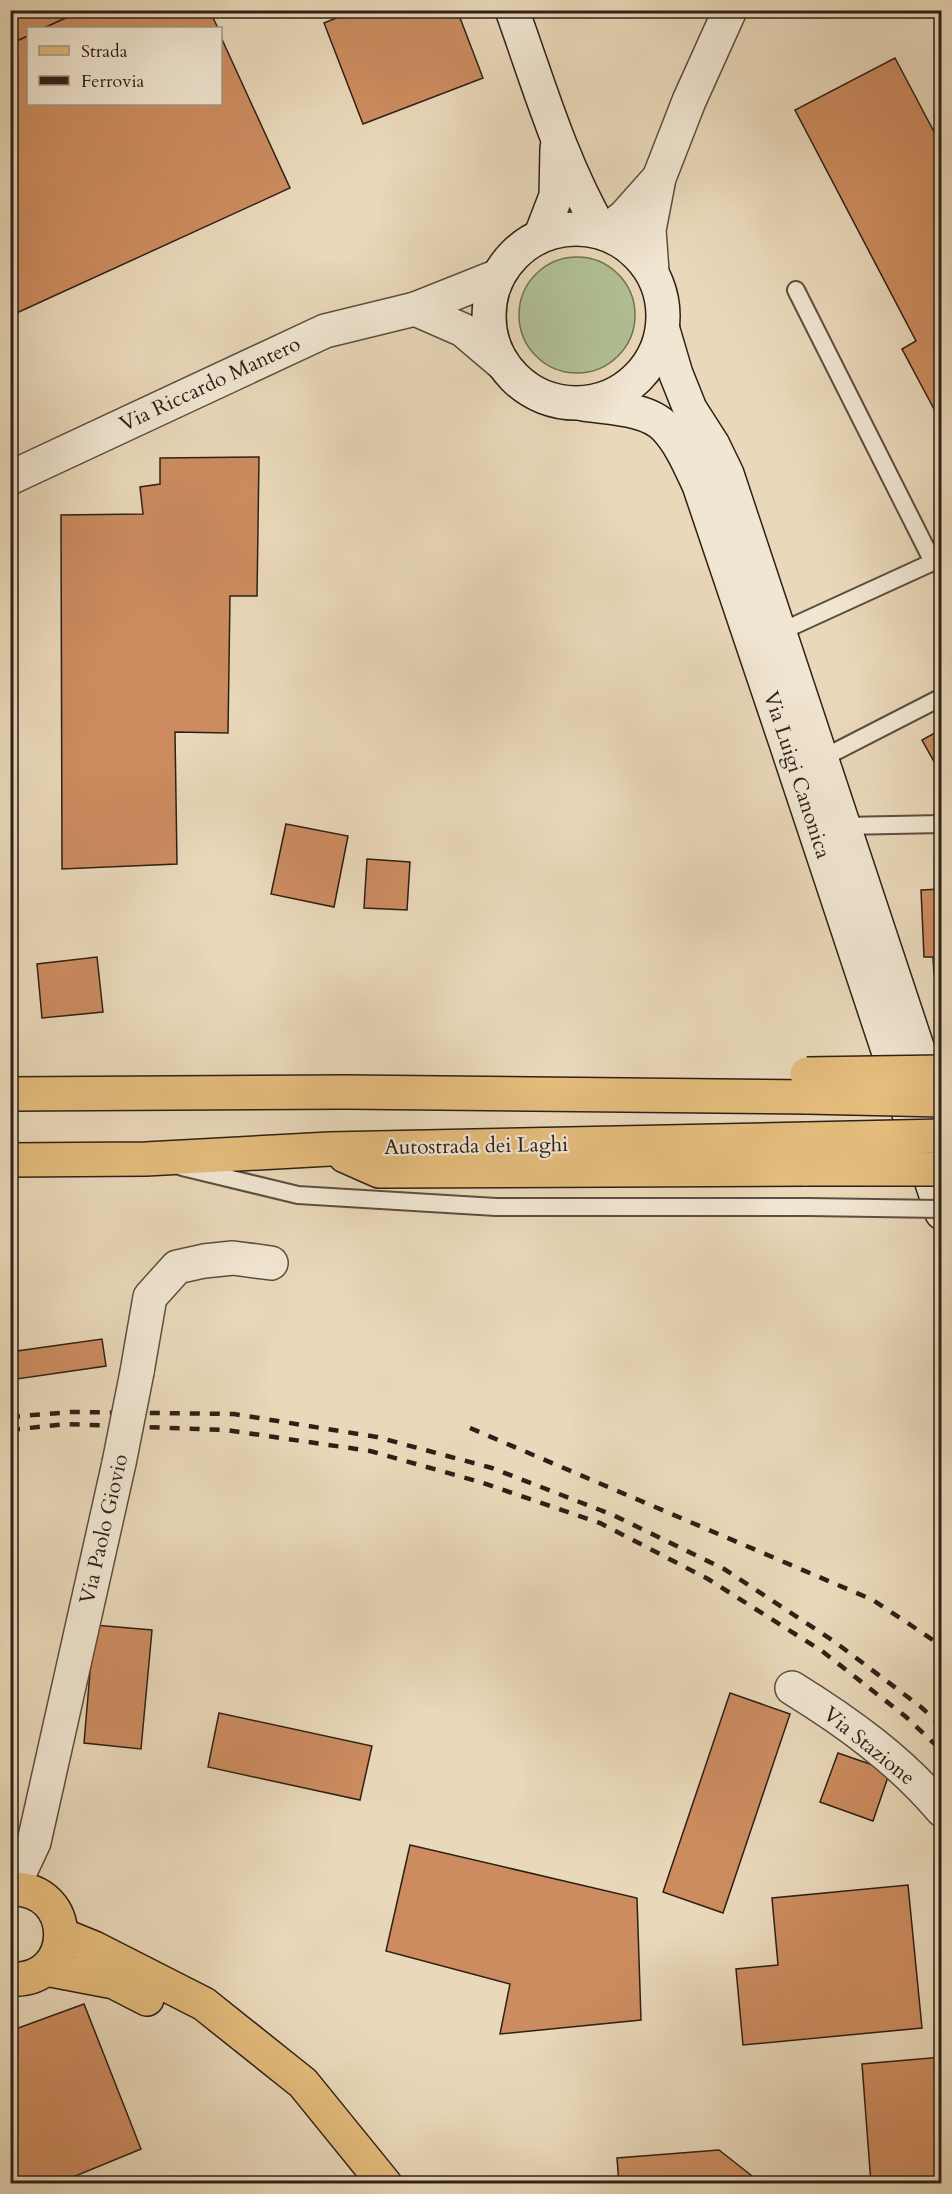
<svg xmlns="http://www.w3.org/2000/svg" width="952" height="2194" font-family="Cardo,serif">
<rect width="100%" height="100%" fill="#e9d8b9"/>
<filter id="stains"><feTurbulence type="fractalNoise" baseFrequency=".00333" numOctaves="4"/><feColorMatrix values="0 0 0 0 .2 0 0 0 0 .09 0 0 0 0 .02 0 0 0 .5 -.17"/></filter>
<radialGradient id="worn" r=".72"><stop offset=".6" stop-color="#630" stop-opacity="0"/><stop offset="1" stop-color="#630" stop-opacity=".3"/></radialGradient>
<circle fill="#b1c094" stroke="#707056" stroke-width="1.5" cx="577" cy="315" r="58"/>
<g fill="#cc8c60" stroke="#2e2017" stroke-width="1.5">
<polygon points="10,10 83,10 44,28 28,28 28,36 10,44"/>
<polygon points="83,10 209,10 218,28 44,28"/>
<polygon points="356,10 457,10 483,78 363,124 324,23"/>
<polygon points="220,35 290,188 10,316 10,44 28,36 28,104 220,104"/>
<polygon points="895,58 942,147 942,424 902,349 916,341 795,110"/>
<polygon points="259,457 257,596 230,596 228,733 175,732 177,864 62,869 61,515 143,514 140,487 160,484 160,458"/>
<polygon points="942,729 942,766 937,767 922,740"/>
<polygon points="286,824 348,836 334,907 271,894"/>
<polygon points="367,859 410,862 407,910 364,908"/>
<polygon points="942,889 942,974 934,974 933,957 924,957 921,890"/>
<polygon points="97,957 103,1012 42,1018 37,964"/>
<polygon points="102,1339 106,1366 10,1380 10,1352"/>
<polygon points="94,1625 152,1630 141,1749 84,1743"/>
<polygon points="730,1693 790,1714 723,1913 663,1892"/>
<polygon points="219,1713 372,1746 360,1800 208,1767"/>
<polygon points="838,1753 890,1771 873,1821 820,1802"/>
<polygon points="410,1845 637,1898 641,2020 500,2034 510,1984 386,1951"/>
<polygon points="908,1885 922,2028 743,2045 736,1969 778,1965 772,1898"/>
<polygon points="84,2004 141,2149 56,2184 10,2184 10,2031"/>
<polygon points="942,2057 942,2184 871,2184 862,2064"/>
<polygon points="719,2150 756,2179 756,2184 619,2184 617,2158"/>
</g>
<g fill="none" stroke-linecap="round" stroke-linejoin="round">
<defs>
<g id="lane">
<polyline points="780,632 933,562 796,290"/>
<polyline points="821,759 942,697"/>
<polyline points="843,826 942,824"/>
<polyline points="182,1167 298,1195 496,1207 808,1207"/>
</g>
<g id="street">
<polyline points="604,233 625,216 658,179"/>
<polyline points="652,271 649,230 659,178 689,101 730,10"/>
<polyline points="415,309 463,330 503,364"/>
<polyline points="10,478 325,331 415,309 498,276"/>
<polyline points="137,1372 150,1297 177,1267 204,1261 233,1258 271,1263"/>
<path d="M792,1688C847,1722 900,1760 942,1810"/>
<polyline points="12,1889 34,1842 119,1463"/>
</g>
<g id="secondary">
<path d="M512,10C539,85 561,162 601,231"/>
<circle cx="576" cy="316" r="87"/>
<polyline points="541,235 556,196 557,148"/>
<polyline points="663,330 676,374 690,409 713,445 727,474 942,1122"/>
<path d="M583,404C608,408 648,408 666,428C681,444 690,466 699,485L785,740L942,1213"/>
</g>
<g id="primary">
<path d="M10,1889C78,1886 77,1984 10,1979"/>
<polyline points="62,1935 94,1948 204,2004 303,2083 385,2184"/>
<polyline points="46,1969 114,1982 147,1999"/>
</g>
<g id="highway">
<polyline points="10,1094 346,1092 807,1097"/>
<polyline points="345,1156 379,1171 807,1169"/>
<polyline points="10,1160 146,1159 330,1149 807,1139"/>
</g>
</defs>
<use href="#lane" stroke="#5d4e40" stroke-width="20"/>
<use href="#street" stroke="#5d4e40" stroke-width="36"/>
<use href="#secondary" stroke="#2e2017" stroke-width="36"/>
<use href="#primary" stroke="#2e2017" stroke-width="36"/>
<use href="#highway" stroke="#2e2017" stroke-width="36"/>
<use href="#lane" stroke="#f1e6d2" stroke-width="16"/>
<use href="#street" stroke="#f1e6d2" stroke-width="33"/>
<use href="#secondary" stroke="#f1e6d2" stroke-width="33"/>
<use href="#primary" stroke="#e4bc7c" stroke-width="33"/>
<use href="#highway" stroke="#e4bc7c" stroke-width="33"/>
<g stroke="#2e2017" stroke-width="4.5" stroke-dasharray="10 10" stroke-linecap="butt">
<polyline points="10,1417 71,1412 234,1414 377,1437 492,1468 613,1515 724,1569 835,1642 921,1707 942,1726"/>
<polyline points="470,1428 873,1600 942,1646"/>
<polyline points="10,1430 66,1424 226,1430 370,1451 480,1482 600,1523 708,1579 822,1651 905,1716 942,1751"/>
</g>
<defs>
<polyline id="lane-bridge" points="808,1207 942,1209"/>
<polyline id="street-bridge" points="119,1463 137,1372"/>
<g id="highway-bridge">
<polyline points="807,1074 942,1072"/>
<polyline points="807,1097 942,1100"/>
<polyline points="807,1139 942,1136"/>
<polyline points="807,1169 942,1169"/>
</g>
</defs>
<use href="#lane-bridge" stroke="#5d4e40" stroke-width="20" stroke-linecap="butt"/>
<use href="#street-bridge" stroke="#5d4e40" stroke-width="36" stroke-linecap="butt"/>
<use href="#highway-bridge" stroke="#2e2017" stroke-width="36" stroke-linecap="butt"/>
<use href="#lane-bridge" stroke="#f1e6d2" stroke-width="16"/>
<use href="#street-bridge" stroke="#f1e6d2" stroke-width="33"/>
<use href="#highway-bridge" stroke="#e4bc7c" stroke-width="33"/>
</g>
<g text-anchor="middle" dominant-baseline="central" stroke-width="4.5" stroke-linejoin="round" paint-order="stroke">
<g font-size="21" fill="#2e2017" stroke="#f1e6d2">
<text transform="translate(210 384) rotate(-25)">Via Riccardo Mantero</text>
<text transform="translate(797 775) rotate(72)">Via Luigi Canonica</text>
<text transform="translate(476 1146) rotate(-1)">Autostrada dei Laghi</text>
<text transform="translate(104 1529) rotate(-77)">Via Paolo Giovio</text>
<text transform="translate(869 1746) rotate(39)">Via Stazione</text>
</g>
</g>
<rect width="952" height="2194" fill="none" stroke="#e9d8b9" stroke-width="36"/>
<rect x="12" y="12" width="928" height="2170" fill="none" stroke="#2e2017" stroke-width="3"/>
<rect x="18" y="18" width="916" height="2158" fill="none" stroke="#2e2017" stroke-width="1.5"/>
<rect x="27" y="27" width="195" height="78" fill="#f1e6d2" stroke="#a39787" stroke-width="1.5"/>
<rect x="39" y="46" width="30" height="9" fill="#e4bc7c" stroke="#a39787" stroke-width="1.5"/>
<text x="81" y="57" font-size="18" fill="#2e2017">Strada</text>
<rect x="39" y="76" width="30" height="9" fill="#2e2017" stroke="#a39787" stroke-width="1.5"/>
<text x="81" y="87" font-size="18" fill="#2e2017">Ferrovia</text>
<rect width="100%" height="100%" filter="url(#stains)"/>
<rect width="100%" height="100%" fill="url(#worn)"/>
</svg>
